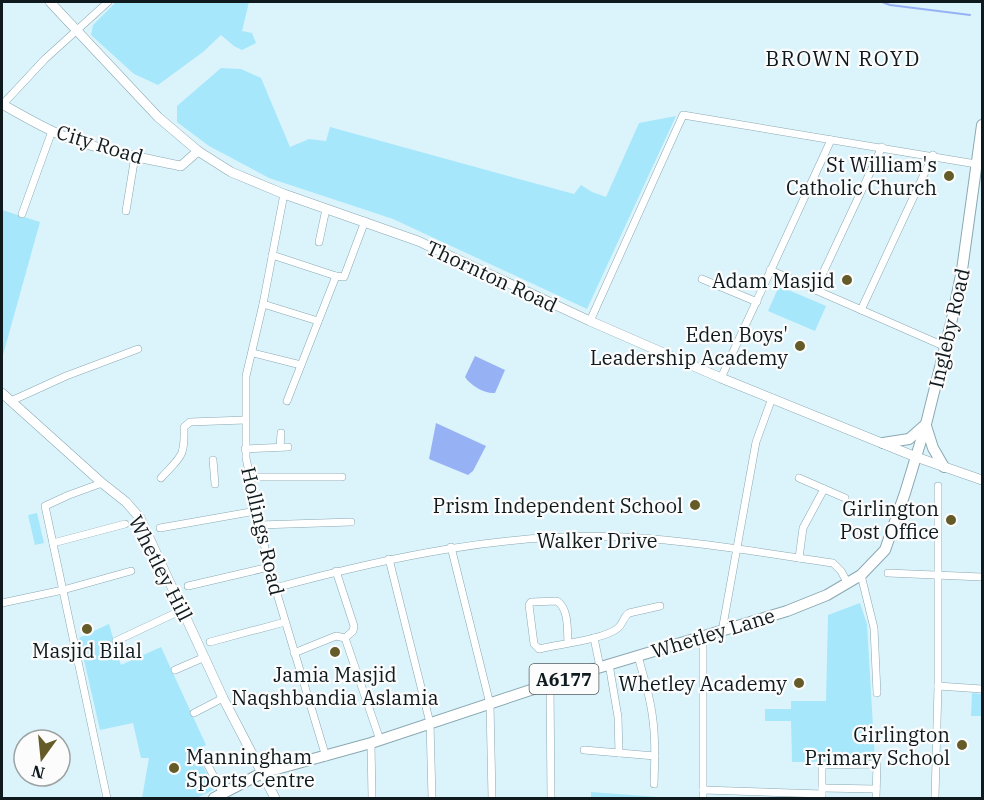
<svg xmlns="http://www.w3.org/2000/svg" width="984" height="800" font-family="'IBM Plex Serif',serif">
<rect width="100%" height="100%" fill="#dbf4fc"/>
<g fill="#a7e7fb">
<polygon points="116,2 249,2 242,31 252,33 256,43 242,50 234,46 221,35 203,52 158,85 134,74 91,35 93,25"/>
<polygon points="221,68 241,69 261,78 290,147 309,139 326,141 330,127 574,194 581,185 592,192 606,197 639,123 676,116 587,309 393,219 269,178 209,146 177,122 177,106"/>
<polygon points="2,210 40,222 3,355 2,354"/>
<polygon points="779,286 826,306 815,331 768,311"/>
<polygon points="37,513 44,543 35,545 28,515"/>
<polygon points="860,603 867,624 875,761 792,762 791,721 765,721 765,709 791,709 791,701 826,701 828,615"/>
<polygon points="109,624 121,665 161,647 206,745 195,751 215,789 197,798 142,798 149,758 141,758 133,723 100,730 79,638"/>
<polygon points="972,693 982,694 982,716 971,716"/>
<polygon points="591,792 671,798 591,798"/>
</g>
<g fill="#96b2f5">
<path d="M475,356L505,370L495,393C485,394 471,386 465,377Z"/>
<polygon points="436,423 486,446 473,471 468,475 429,459"/>
</g>
<g fill="none" stroke-linecap="round" stroke-linejoin="round">
<polyline stroke="#96b2f5" stroke-width="2" points="882,2 890,5 970,15"/>
<defs>
<g id="street">
<polyline points="2,105 45,59 108,2"/>
<polyline points="284,194 263,304 246,376 246,458 269,567 326,757"/>
<polyline points="126,211 135,156"/>
<polyline points="22,214 52,131"/>
<polyline points="319,242 326,209"/>
<polyline points="272,255 336,276"/>
<polyline points="770,270 946,347"/>
<polyline points="702,279 757,302"/>
<polyline points="815,290 882,147"/>
<polyline points="263,304 318,321"/>
<polyline points="861,310 933,155"/>
<polyline points="590,321 683,115 982,165"/>
<polyline points="253,353 301,365"/>
<polyline points="721,378 831,140"/>
<polyline points="11,401 66,376 138,349"/>
<polyline points="287,401 336,276 344,277 365,221"/>
<polyline points="280,447 281,433"/>
<polyline points="245,449 288,447"/>
<polyline points="213,460 215,484"/>
<polyline points="248,477 342,477"/>
<path d="M161,478C181,456 185,458 184,427L190,422L245,420"/>
<polyline points="799,478 845,498"/>
<polyline points="102,483 69,495 45,506 107,798"/>
<polyline points="259,525 351,522"/>
<polyline points="160,528 256,511"/>
<polyline points="53,543 125,524"/>
<polyline points="451,547 490,704 492,798"/>
<polyline points="799,558 803,528 824,489"/>
<polyline points="389,559 430,723 432,798"/>
<polyline points="336,571 354,626 353,631 345,638"/>
<polyline points="888,573 982,577"/>
<polyline points="861,575 874,628 877,693"/>
<polyline points="188,586 269,567"/>
<path d="M275,588C389,557 506,532 625,537C695,541 764,553 833,563L841,571L848,584"/>
<polyline points="2,603 63,590 131,571"/>
<polyline points="722,631 756,442 772,398"/>
<polyline points="594,638 600,667"/>
<polyline points="116,641 182,610"/>
<polyline points="210,642 285,622"/>
<path d="M568,642C567,629 569,609 557,601L531,602L529,605L534,644L539,649C559,644 603,640 618,628C623,624 623,617 629,613L660,606"/>
<polyline points="294,653 336,636 345,638 380,740"/>
<path d="M638,656C642,671 647,687 650,702C656,730 655,757 654,784"/>
<polyline points="609,664 618,717 619,753"/>
<polyline points="175,670 205,657"/>
<polyline points="550,683 551,798"/>
<polyline points="938,686 982,689"/>
<polyline points="194,713 223,698"/>
<polyline points="371,743 372,798"/>
<polyline points="584,750 655,756"/>
<polyline points="201,752 223,794"/>
<polyline points="822,788 876,789"/>
<polyline points="703,790 822,794"/>
<polyline points="703,798 703,637"/>
<polyline points="822,798 822,765 877,764 876,798"/>
<polyline points="935,798 938,686 938,486"/>
</g>
<g id="secondary">
<polyline points="50,2 158,117 198,151 231,172 284,194 418,241 590,321 721,378 916,457 982,480"/>
<path d="M2,104C23,116 45,129 68,138C104,151 143,158 181,166L198,151"/>
<polyline points="2,393 102,483 126,502 140,518 223,698 275,798"/>
</g>
<g id="primary">
<polyline points="926,426 933,448 944,467"/>
<polyline points="883,443 909,439 925,425"/>
<polyline points="214,798 262,773 371,743 591,670 787,611 827,595 861,575 885,550 905,493 926,424 952,319 962,270 982,125"/>
</g>
</defs>
<use href="#street" stroke="#8aa8b1" stroke-width="8"/>
<use href="#secondary" stroke="#8aa8b1" stroke-width="10"/>
<use href="#primary" stroke="#8aa8b1" stroke-width="12"/>
<use href="#street" stroke="#fff" stroke-width="7"/>
<use href="#secondary" stroke="#fff" stroke-width="9"/>
<use href="#primary" stroke="#fff" stroke-width="10"/>
</g>
<g fill="#645b28" stroke="#fcfcfc" stroke-width="2">
<circle cx="949" cy="176" r="6"/>
<circle cx="847" cy="280" r="6"/>
<circle cx="800" cy="346" r="6"/>
<circle cx="695" cy="505" r="6"/>
<circle cx="951" cy="520" r="6"/>
<circle cx="87" cy="629" r="6"/>
<circle cx="335" cy="652" r="6"/>
<circle cx="799" cy="683" r="6"/>
<circle cx="962" cy="745" r="6"/>
<circle cx="174" cy="768" r="6"/>
</g>
<g text-anchor="middle" dominant-baseline="central" stroke-width="4.5" stroke-linejoin="round" paint-order="stroke">
<rect fill="#fcfcfc" stroke="#565e61" stroke-width="1.5" x="529.5" y="664" width="69" height="30" rx="4.5"/>
<g font-size="18" font-weight="bold" fill="#0f1a1e">
<text x="564" y="679">A6177</text>
</g>
<g font-size="20" fill="#0f1a1e" stroke="#fcfcfc">
<text transform="translate(100 144) rotate(17)">City Road</text>
<text transform="translate(492 276) rotate(25)">Thornton Road</text>
<text transform="translate(949 328) rotate(-77)">Ingleby Road</text>
<text transform="translate(263 531) rotate(77)">Hollings Road</text>
<text x="597" y="540">Walker Drive</text>
<text transform="translate(161 568) rotate(63)">Whetley Hill</text>
<text transform="translate(713 633) rotate(-17)">Whetley Lane</text>
</g>
<g font-size="20" fill="#0f1a1e" stroke="#fcfcfc" text-anchor="end">
<text x="937" y="164">St William's<tspan x="937" dy="23">Catholic Church</tspan></text>
<text x="835" y="280">Adam Masjid</text>
<text x="788" y="334">Eden Boys'<tspan x="788" dy="23">Leadership Academy</tspan></text>
<text x="683" y="505">Prism Independent School</text>
<text x="939" y="508">Girlington<tspan x="939" dy="23">Post Office</tspan></text>
<text x="87" y="650" text-anchor="middle">Masjid Bilal</text>
<text x="335" y="674" text-anchor="middle">Jamia Masjid<tspan x="335" dy="23">Naqshbandia Aslamia</tspan></text>
<text x="787" y="683">Whetley Academy</text>
<text x="950" y="734">Girlington<tspan x="950" dy="23">Primary School</tspan></text>
<text x="186" y="756" text-anchor="start">Manningham<tspan x="186" dy="23">Sports Centre</tspan></text>
</g>
<g font-size="21" letter-spacing="1.5" fill="#0f1a1e" stroke="#fcfcfc">
<text x="843" y="58">BROWN ROYD</text>
</g>
</g>
<rect width="984" height="800" fill="none" stroke="#0f1a1e" stroke-width="6"/>
<g transform="translate(42 758) rotate(195)"><circle r="28" fill="#fcfcfc" stroke="#9da2a3" stroke-width="1.5"/>
<path d="M0-4.5L10 22L0 15L-10 22Z" fill="#645b28"/>
<text y="-9" font-size="16" font-weight="bold" text-anchor="middle" fill="#0f1a1e">N</text>
</g>
</svg>
